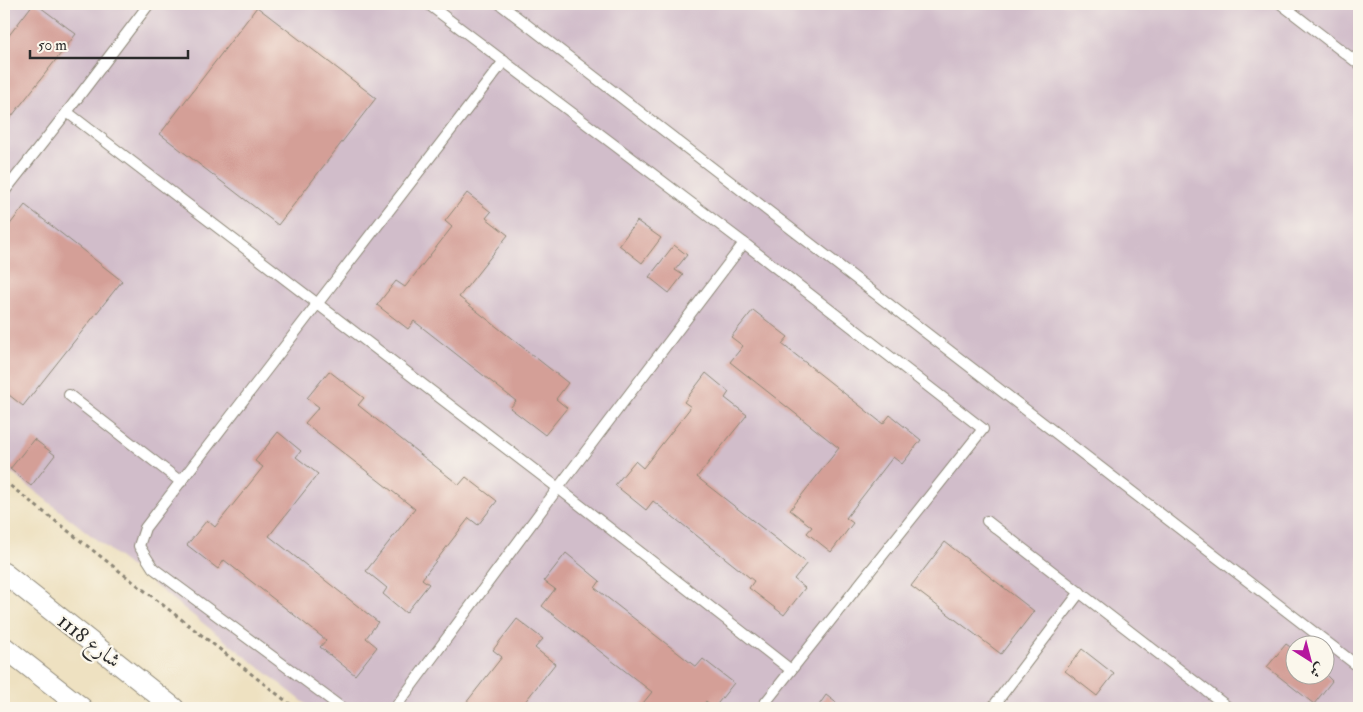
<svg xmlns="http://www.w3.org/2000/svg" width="1363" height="712" font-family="'IM FELL Double Pica',Amiri,serif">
<rect width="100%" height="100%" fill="#fbf7ec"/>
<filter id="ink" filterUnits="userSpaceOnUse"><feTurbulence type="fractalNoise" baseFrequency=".02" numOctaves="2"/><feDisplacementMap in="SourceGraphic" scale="10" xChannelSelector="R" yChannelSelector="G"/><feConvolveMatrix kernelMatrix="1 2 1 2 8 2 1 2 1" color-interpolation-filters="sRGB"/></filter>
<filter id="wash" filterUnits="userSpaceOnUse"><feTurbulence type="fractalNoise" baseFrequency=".0096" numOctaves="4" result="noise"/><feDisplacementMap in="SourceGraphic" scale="20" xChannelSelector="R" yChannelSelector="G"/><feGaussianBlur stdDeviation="1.12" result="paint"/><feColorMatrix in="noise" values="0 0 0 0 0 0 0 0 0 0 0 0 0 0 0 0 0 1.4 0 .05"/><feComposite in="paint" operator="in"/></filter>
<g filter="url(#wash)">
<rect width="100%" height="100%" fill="#eee1c1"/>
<path fill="#d1bdca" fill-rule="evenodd" d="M4,4H1359V708H311L4,467ZM1296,644H1326V674H1296Z"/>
<g id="blocks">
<g fill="#d49f97">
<polygon points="33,4 36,4 76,34 5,125 4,124 4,42"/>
<polygon points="257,7 376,98 278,225 160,134"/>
<polygon points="467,193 491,212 486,218 508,235 459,297 568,383 556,399 567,408 545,435 510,408 516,401 414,321 408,329 377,305 396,281 405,287 452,227 445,221"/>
<polygon points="25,205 122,281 23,406 4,391 4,232"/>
<polygon points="637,221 661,238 642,263 619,245"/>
<polygon points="674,245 687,255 675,270 683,275 669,293 649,277"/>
<polygon points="753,310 788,337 782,344 883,424 890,415 921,440 902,464 893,457 846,518 853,523 831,552 807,533 812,527 790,510 839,448 730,362 743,346 731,337"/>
<polygon points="329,371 364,398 358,405 459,485 466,477 497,501 478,525 469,518 422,579 429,584 406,613 383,594 387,588 366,571 415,509 305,423 319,407 307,398"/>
<polygon points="706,373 729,392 725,398 747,415 697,477 807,563 794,579 805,588 784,615 749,588 754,581 653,501 646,510 615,485 635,461 643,468 691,407 684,402"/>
<polygon points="278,432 301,451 296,457 318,474 269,536 378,622 366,638 377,647 355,675 320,647 326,640 224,560 218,569 187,545 207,520 215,527 263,467 255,461"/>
<polygon points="34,439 55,455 31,486 10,469"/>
<polygon points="945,542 1034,611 1001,654 911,586"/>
<polygon points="566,553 600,581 595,588 696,667 703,659 734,683 714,708 706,701 700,708 639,708 652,692 542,606 555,589 544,581"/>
<polygon points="517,619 543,639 535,648 555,664 520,708 462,708 502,657 493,650"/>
<polygon points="1286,644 1296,651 1296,674 1325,674 1332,681 1314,704 1267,667"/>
<polygon points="1082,649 1114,674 1097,696 1065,671"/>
<polygon points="826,695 843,708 817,708"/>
</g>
</g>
</g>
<g filter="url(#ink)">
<use href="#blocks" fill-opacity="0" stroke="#8c8676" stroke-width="1"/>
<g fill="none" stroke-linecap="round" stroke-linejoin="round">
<defs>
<g id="service">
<polyline points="428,4 744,243 983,429 761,708"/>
<polyline points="500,4 1359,667"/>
<polyline points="1281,4 1359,64"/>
<polyline points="67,112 558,488 791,670"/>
<polyline points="4,192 67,112 149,4"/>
<polyline points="69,395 181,482"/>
<polyline points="987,521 1229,708"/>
<polyline points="342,708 153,568 139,546 145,528 504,61"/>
<polyline points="395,708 558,488 744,243"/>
<polyline points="992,708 1080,592"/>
</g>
<g id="minor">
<polyline points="4,573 174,708"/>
<polyline points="4,647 82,708"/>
</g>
</defs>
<use href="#service" stroke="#8c8676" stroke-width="12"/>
<use href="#minor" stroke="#8c8676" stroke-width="22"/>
<polyline stroke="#8c8676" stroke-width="3" stroke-dasharray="4 4" stroke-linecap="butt" points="4,481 295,708"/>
<use href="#service" stroke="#fff" stroke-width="10"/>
<use href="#minor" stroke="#fff" stroke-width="20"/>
</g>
</g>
<g text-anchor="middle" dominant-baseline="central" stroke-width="4.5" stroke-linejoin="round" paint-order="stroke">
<g font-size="21" fill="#2b2b2b" stroke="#fbf7ec">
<text transform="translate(89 641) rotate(38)">شارع 1118</text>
</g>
</g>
<rect width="1363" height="712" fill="none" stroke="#fbf7ec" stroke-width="20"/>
<g transform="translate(1310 660) rotate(144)"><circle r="24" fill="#fbf7ec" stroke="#a8a59f"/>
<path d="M0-4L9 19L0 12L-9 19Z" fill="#b5179e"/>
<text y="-8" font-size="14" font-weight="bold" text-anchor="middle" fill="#2b2b2b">ش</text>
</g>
<path d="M30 50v8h158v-8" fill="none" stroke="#2b2b2b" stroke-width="2.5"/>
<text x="38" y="50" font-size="15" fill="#2b2b2b" stroke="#fbf7ec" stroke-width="4" paint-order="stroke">50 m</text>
</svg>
